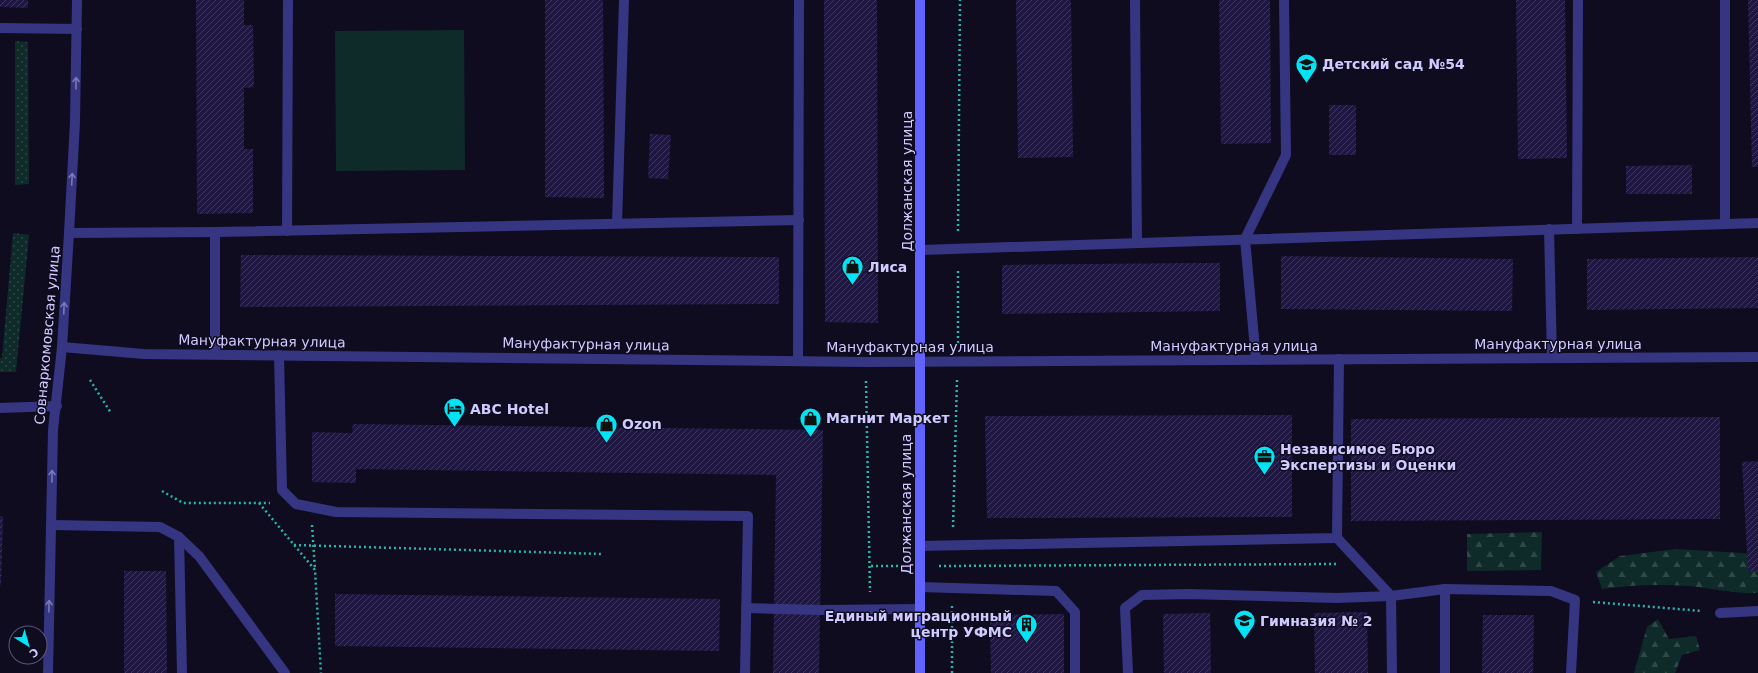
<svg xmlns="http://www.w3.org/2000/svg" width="1758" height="673" font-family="'DejaVu Sans',sans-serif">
<defs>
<pattern id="grass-dots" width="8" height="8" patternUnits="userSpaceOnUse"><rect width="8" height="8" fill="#0f2b29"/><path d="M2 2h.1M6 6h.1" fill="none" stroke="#314849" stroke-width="1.8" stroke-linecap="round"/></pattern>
<pattern id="forest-firs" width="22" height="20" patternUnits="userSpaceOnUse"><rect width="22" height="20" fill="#0f2b29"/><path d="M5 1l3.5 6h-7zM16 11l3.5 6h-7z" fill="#314849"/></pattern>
<pattern id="building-hatch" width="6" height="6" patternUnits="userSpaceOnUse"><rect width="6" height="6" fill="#1f1742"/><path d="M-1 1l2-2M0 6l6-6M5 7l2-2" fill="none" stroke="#3e375e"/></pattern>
</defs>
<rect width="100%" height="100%" fill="#0f0c20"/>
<g fill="url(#grass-dots)">
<polygon points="15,41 28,42 29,184 15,185"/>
<polygon points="13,233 29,235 16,372 0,372 0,358 2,358"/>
</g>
<g fill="url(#forest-firs)">
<polygon points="1542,532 1541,570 1467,571 1467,534"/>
<path d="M1676,549L1758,554V593C1734,594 1711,588 1688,586C1659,584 1631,585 1602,589L1596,572L1620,556Z"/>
<polygon points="1658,619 1669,639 1696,636 1700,650 1682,655 1675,673 1634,673 1647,627"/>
</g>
<polygon fill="#0f2b29" points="464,30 465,170 336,171 335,31"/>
<g fill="url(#building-hatch)">
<polygon points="0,0 28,0 28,8 0,7"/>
<polygon points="196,0 244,0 244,25 253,25 254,87 244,88 244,149 253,149 253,213 197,214"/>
<polygon points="545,0 603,0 604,198 545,197"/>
<polygon points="824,0 877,0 878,323 825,322"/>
<polygon points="1016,0 1071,0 1073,157 1018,158"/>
<polygon points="1219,0 1270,0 1271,143 1221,144"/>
<polygon points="1516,0 1565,0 1567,158 1518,159"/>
<polygon points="1748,0 1758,0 1758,167 1752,167"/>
<rect x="1329" y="105" width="27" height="50"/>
<polygon points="650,134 671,135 668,179 648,178"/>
<polygon points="1692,165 1692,194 1626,194 1626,166"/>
<polygon points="241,255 779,257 779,304 240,307"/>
<polygon points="1281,256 1513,259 1512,311 1281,309"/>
<polygon points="1758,257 1758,308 1587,310 1587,259"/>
<polygon points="1193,263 1220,263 1220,311 1002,314 1002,265"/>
<polygon points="1292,415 1292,517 987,518 985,416"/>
<polygon points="1720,417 1720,519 1351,521 1351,419"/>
<polygon points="353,424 823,430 819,673 773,673 776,475 356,469 356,483 312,482 312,432 352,433"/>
<polygon points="1758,461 1758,571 1748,571 1742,462"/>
<polygon points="0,516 3,516 1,585 0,585"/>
<polygon points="124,571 166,571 167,673 124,673"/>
<polygon points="335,594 720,599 719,651 335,646"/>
<polygon points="1367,612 1368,673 1315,673 1314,613"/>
<polygon points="1210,613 1211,673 1164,673 1163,614"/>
<polygon points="1064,614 1064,673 991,673 990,615"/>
<polygon points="1483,615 1534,615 1533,673 1482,673"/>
</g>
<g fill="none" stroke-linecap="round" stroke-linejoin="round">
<g stroke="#28b6aa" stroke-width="2.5" stroke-dasharray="2 3" stroke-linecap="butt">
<polyline points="958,231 960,0"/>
<polyline points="958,343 958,268"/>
<polyline points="90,380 111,413"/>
<polyline points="866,381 870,592"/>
<polyline points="162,491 183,503 270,503"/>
<polyline points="259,503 315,570 321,673"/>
<polyline points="312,525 315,570"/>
<polyline points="953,527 957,380"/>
<polyline points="294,545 602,554"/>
<polyline points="871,566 902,566"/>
<polyline points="939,566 1336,564"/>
<polyline points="1593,602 1702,611"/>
<polyline points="952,606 952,673"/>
</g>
<g stroke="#363581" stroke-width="10">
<polyline points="1135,0 1137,243"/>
<polyline points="1725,0 1725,224"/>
<polyline points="0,28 77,29"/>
<polyline points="617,223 624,0"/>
<polyline points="1549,229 1552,358"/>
<polyline points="1577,229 1578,0"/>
<polyline points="287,231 288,0"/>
<polyline points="69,233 215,232 799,220"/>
<polyline points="921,250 1758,223"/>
<polyline points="215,354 215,232"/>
<polyline points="279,355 282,490 296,504 336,512 748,516 745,673"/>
<polyline points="1256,360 1245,239 1286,155 1284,0"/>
<polyline points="798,361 799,0"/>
<polyline points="0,408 57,406"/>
<polyline points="51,525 160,527 179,537 199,556 285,673"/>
<polyline points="179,537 182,673"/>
<polyline points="1337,538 1391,596 1392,673"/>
<polyline points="920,546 1337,538 1339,359"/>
<polyline points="920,587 1056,591 1075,612 1075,673"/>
<polyline points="1445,589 1551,591 1575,600 1571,673"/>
<polyline points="746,608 820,610 920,609"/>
<polyline points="1720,613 1758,611"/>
<polyline points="1128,673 1125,608 1142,595 1188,594 1337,598 1391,596 1445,589 1445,673"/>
</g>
<polyline stroke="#363581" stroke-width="10" points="62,347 144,354 866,362 1758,357"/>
<polyline stroke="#363581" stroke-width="10" points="48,673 53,430 62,347 69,233 75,122 77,0"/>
<polyline stroke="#6262ff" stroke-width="10" points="920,0 920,673"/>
</g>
<defs><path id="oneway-shaft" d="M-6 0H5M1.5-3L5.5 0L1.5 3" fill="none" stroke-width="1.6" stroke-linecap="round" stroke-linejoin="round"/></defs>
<g stroke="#7b78ba">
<use href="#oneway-shaft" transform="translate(76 83) rotate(-89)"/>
<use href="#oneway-shaft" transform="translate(72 179) rotate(-87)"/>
<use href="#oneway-shaft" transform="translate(64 308) rotate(-87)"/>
<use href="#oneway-shaft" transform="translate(52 476) rotate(-89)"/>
<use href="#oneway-shaft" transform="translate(49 606) rotate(-89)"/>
</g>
<defs>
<symbol id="school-pin" viewBox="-11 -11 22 30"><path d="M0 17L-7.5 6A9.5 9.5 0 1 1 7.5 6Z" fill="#00e4f6" stroke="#0f0c20"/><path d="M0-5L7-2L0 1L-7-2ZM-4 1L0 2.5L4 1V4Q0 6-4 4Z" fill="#111"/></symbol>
<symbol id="shop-pin" viewBox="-11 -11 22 30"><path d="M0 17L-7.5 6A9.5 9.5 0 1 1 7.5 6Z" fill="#00e4f6" stroke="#0f0c20"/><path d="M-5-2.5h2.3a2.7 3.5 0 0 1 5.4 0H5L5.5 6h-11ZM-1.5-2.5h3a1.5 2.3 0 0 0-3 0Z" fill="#111"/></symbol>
<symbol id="hotel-pin" viewBox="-11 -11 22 30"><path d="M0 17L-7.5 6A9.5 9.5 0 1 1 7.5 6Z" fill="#00e4f6" stroke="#0f0c20"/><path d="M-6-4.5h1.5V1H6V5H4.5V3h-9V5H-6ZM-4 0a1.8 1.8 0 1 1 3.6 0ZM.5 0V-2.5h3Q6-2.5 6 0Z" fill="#111"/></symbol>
<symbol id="office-pin" viewBox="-11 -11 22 30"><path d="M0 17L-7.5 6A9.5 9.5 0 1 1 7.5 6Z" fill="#00e4f6" stroke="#0f0c20"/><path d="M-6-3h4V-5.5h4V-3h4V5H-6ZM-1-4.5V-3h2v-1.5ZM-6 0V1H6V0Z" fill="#111"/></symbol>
<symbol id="building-pin" viewBox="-11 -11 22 30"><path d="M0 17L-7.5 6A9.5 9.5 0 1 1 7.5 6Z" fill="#00e4f6" stroke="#0f0c20"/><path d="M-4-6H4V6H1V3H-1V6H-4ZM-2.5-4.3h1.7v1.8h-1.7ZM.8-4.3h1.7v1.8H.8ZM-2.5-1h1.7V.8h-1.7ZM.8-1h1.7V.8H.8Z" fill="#111"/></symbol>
</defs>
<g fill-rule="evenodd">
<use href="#school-pin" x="1294" y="52" width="25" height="34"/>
<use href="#shop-pin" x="840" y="254" width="25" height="34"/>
<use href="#hotel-pin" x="442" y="396" width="25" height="34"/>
<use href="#shop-pin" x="798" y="406" width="25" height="34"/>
<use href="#shop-pin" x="594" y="412" width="25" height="34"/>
<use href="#office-pin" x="1252" y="444" width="25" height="34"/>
<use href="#school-pin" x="1232" y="608" width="25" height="34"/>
<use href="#building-pin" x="1014" y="612" width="25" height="34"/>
</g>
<g text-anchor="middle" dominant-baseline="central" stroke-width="3" stroke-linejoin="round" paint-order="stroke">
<g font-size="14" font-weight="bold" fill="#d0cbff" stroke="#0f0c20" text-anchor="start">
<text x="1322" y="64">Детский сад №54</text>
<text x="868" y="267">Лиса</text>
<text x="470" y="409">ABC Hotel</text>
<text x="826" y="418">Магнит Маркет</text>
<text x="622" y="424">Ozon</text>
<text x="1280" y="449">Независимое Бюро<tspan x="1280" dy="16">Экспертизы и Оценки</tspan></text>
<text x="1012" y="616" text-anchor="end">Единый миграционный<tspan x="1012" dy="16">центр УФМС</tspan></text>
<text x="1260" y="621">Гимназия № 2</text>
</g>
<g font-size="14" fill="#d0cbff" stroke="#0f0c20">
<text transform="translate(907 181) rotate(-90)">Должанская улица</text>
<text transform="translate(47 335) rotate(-85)">Совнаркомовская улица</text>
<text transform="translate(262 341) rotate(1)">Мануфактурная улица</text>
<text transform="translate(586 344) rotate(1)">Мануфактурная улица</text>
<text x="1558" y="344">Мануфактурная улица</text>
<text x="1234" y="346">Мануфактурная улица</text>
<text x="910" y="347">Мануфактурная улица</text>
<text transform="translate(906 504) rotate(-90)">Должанская улица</text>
</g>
</g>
<g transform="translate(28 645) rotate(143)"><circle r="19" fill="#0f0c20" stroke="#5c5879"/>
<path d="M0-3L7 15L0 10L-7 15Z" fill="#00e4f6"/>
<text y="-6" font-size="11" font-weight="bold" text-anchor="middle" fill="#d0cbff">С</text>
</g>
</svg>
